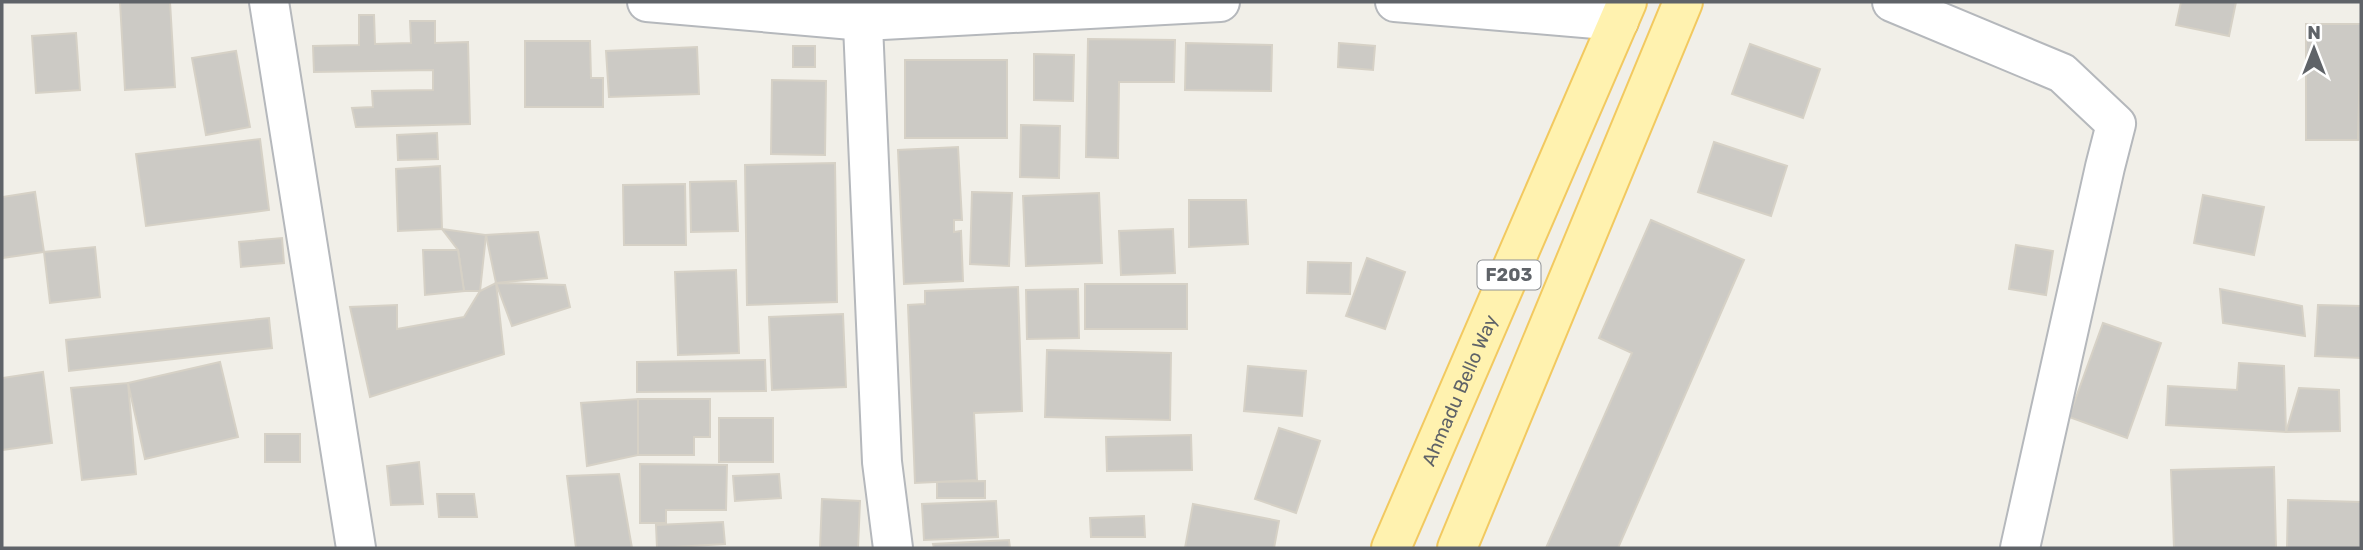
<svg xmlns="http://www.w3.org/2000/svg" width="2363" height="550" font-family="Rubik,sans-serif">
<rect width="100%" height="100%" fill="#f1efe8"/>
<g fill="#cccac5" stroke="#d6d1c6" stroke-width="2">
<polygon points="120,2 170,2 175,87 125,90"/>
<polygon points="2181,2 2236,2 2229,36 2176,25"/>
<polygon points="359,15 374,15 375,44 411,43 410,21 435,21 435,43 468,42 470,124 356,127 352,108 373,107 372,91 433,90 433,70 314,72 313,46 359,45"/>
<polygon points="2306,24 2361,24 2358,140 2306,140"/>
<polygon points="76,33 80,90 36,93 32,36"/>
<polygon points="1088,39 1175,40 1174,82 1119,82 1118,158 1086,157"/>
<polygon points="525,41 590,41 591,78 603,78 603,107 525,107"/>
<polygon points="1186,43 1272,45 1271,91 1185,90"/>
<polygon points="1339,43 1375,46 1373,70 1338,67"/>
<polygon points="1750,44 1820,69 1803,118 1732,94"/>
<rect x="793" y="46" width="22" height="21"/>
<polygon points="697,47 699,94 609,97 606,51"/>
<polygon points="236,51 250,127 206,135 192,58"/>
<polygon points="1034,54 1074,55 1073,101 1034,100"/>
<rect x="905" y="60" width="102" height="78"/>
<polygon points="772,80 826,81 825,155 771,154"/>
<polygon points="1021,125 1060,126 1059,178 1020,177"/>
<polygon points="437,133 438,159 398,160 397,135"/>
<polygon points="260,139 269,210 146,226 136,154"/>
<polygon points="1714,142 1787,166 1771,216 1698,192"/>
<polygon points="958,147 962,220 954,220 954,232 961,231 963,281 904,284 898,150"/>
<polygon points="835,163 837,302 747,305 745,165"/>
<polygon points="440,166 442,229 398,231 396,169"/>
<polygon points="736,181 738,231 691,232 690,182"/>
<polygon points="685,184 686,245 624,245 623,185"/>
<polygon points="35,192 44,252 2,258 2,197"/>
<polygon points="972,192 1012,193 1009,266 970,264"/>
<polygon points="1099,193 1102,263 1026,266 1023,196"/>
<polygon points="2203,195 2264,207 2254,255 2194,243"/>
<polygon points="1189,200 1246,200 1248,244 1189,247"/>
<polygon points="1651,220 1744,260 1618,548 1546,548 1632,353 1599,338"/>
<polygon points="442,229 486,235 480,291 464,291 458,250"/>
<polygon points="1173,229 1175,273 1121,275 1119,231"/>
<polygon points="538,232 547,278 496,283 486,235"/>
<polygon points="282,238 284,263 241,267 239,242"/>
<polygon points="2016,245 2053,251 2046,295 2009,289"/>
<polygon points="95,247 100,297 50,303 44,252"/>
<polygon points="423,250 458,250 464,291 425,295"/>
<polygon points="1367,258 1405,272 1385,329 1346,316"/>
<polygon points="1308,262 1351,263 1350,294 1307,293"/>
<polygon points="736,270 739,353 678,355 675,272"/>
<polygon points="496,283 565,285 570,307 512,326"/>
<polygon points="496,283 504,354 370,397 350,307 397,305 397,329 464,317 480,291"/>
<rect x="1085" y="284" width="102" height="45"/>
<polygon points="1018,287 1022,411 974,413 977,480 915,483 908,305 925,304 925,291"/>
<polygon points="1078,289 1079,338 1027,339 1026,290"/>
<polygon points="2220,289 2302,306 2305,336 2223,323"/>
<polygon points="2318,305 2361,306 2361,358 2315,356"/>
<polygon points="843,314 846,387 772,390 769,317"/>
<polygon points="269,318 272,348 69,371 66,340"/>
<polygon points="2103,323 2161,343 2127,438 2069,417"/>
<polygon points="1047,350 1171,353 1170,420 1045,417"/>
<polygon points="765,360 766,391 637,392 637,362"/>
<polygon points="220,362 238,437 145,459 128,383"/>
<polygon points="2239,363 2284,366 2286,432 2166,425 2168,386 2237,390"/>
<polygon points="1248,366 1306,371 1302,416 1244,411"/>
<polygon points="43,372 52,443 2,450 2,378"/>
<polygon points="128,383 136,474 82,480 71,388"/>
<polygon points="2299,388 2339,390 2340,431 2286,432"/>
<polygon points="638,399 710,399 710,437 694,437 694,455 638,455"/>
<polygon points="638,399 638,455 587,466 581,403"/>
<rect x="719" y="418" width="54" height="44"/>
<polygon points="1279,428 1320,441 1296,513 1255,499"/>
<rect x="265" y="434" width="35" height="28"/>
<polygon points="1191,435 1192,470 1107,471 1106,437"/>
<polygon points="419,462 423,504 391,505 387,466"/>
<polygon points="640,464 727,465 726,510 666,510 666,523 640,523"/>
<polygon points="2274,467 2276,548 2174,548 2171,470"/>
<polygon points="619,474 632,548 576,548 567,476"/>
<polygon points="779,474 781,498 735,501 733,476"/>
<polygon points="985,481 985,498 937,498 937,482"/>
<polygon points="437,494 474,494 477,517 439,517"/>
<polygon points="822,499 860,501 858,548 820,548"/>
<polygon points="2288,500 2361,502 2361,548 2287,548"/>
<polygon points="996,501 998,537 924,540 922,504"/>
<polygon points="1193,504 1279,521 1274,548 1185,548"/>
<polygon points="1144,516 1145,537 1091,537 1090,518"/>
<polygon points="723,522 725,544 657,548 656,525"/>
<polygon points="1009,540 1010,548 934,548 933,544"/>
</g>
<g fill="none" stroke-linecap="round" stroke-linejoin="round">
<defs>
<g id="minor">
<polyline points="269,2 356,548"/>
<polyline points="647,2 864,21 1220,2"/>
<polyline points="862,2 882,462 893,548"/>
<polyline points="1395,2 1619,21"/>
<polyline points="1892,2 2062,73 2116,124 2105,167 2020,548"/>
</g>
<g id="primary">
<path id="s1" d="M1391,548L1627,2"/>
<polyline points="1457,548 1683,2"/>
</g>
</defs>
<use href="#minor" stroke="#b5b8bc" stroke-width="42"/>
<use href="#primary" stroke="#f2c960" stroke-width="42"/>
<use href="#minor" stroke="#fff" stroke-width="38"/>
<use href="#primary" stroke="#fff2af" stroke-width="38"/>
</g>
<g text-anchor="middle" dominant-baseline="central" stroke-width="5" stroke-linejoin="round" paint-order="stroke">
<rect fill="#fff" stroke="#8f9295" stroke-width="2" x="1477.5" y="260.5" width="63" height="29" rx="5"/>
<g font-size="18" font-weight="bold" fill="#5f6368">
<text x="1509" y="275">F203</text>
</g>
<g font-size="19" fill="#5f6368" stroke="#fff">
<text stroke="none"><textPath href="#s1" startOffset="172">Ahmadu Bello Way</textPath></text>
</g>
</g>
<rect width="2363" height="550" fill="none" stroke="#5f6368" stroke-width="7"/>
<g transform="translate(2314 49)" stroke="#ffffff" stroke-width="5" paint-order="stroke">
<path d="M0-5L12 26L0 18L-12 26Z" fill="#5f6368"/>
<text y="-10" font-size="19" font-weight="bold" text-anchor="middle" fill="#5f6368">N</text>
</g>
</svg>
